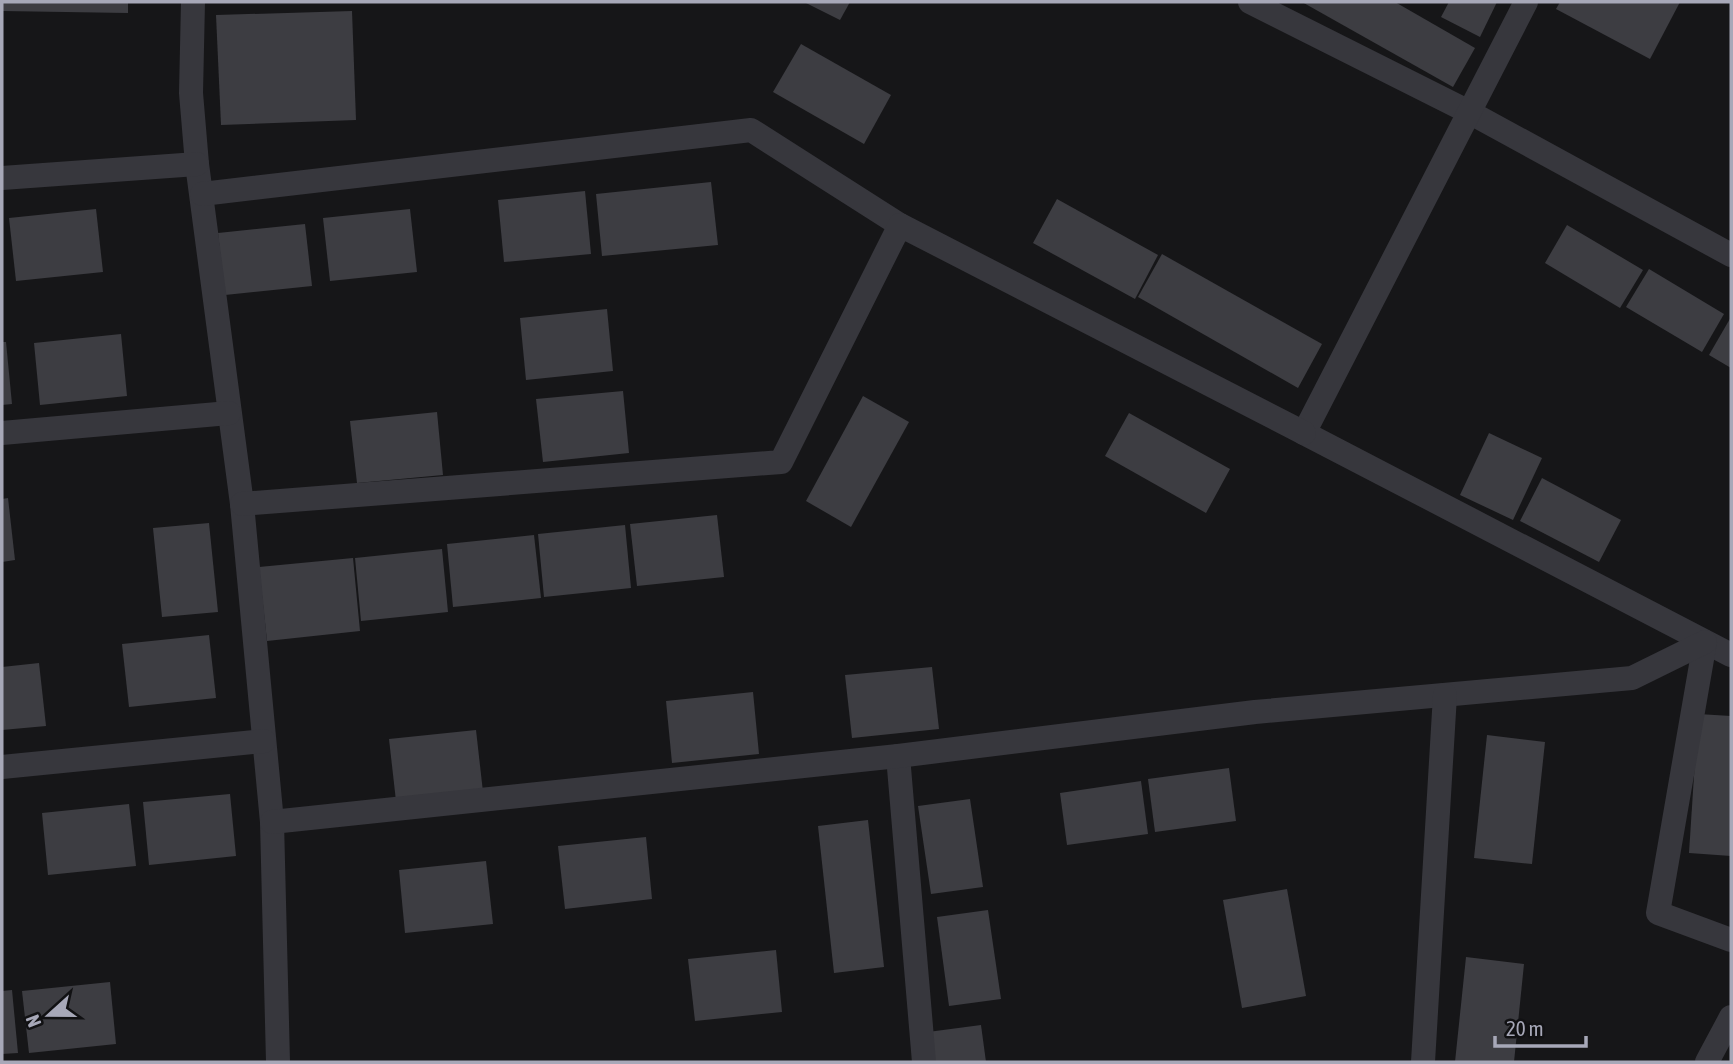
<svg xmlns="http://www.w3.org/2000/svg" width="1733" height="1064" font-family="'Asap Condensed',sans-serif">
<rect width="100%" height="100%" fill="#161618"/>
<g fill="#3d3d42">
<polygon points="2,2 128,2 128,13 2,11"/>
<polygon points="804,2 850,2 840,20"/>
<polygon points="1302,2 1395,2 1475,48 1453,87"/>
<polygon points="1449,2 1497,2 1480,37 1441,17"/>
<polygon points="1560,2 1680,2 1650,59 1556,9"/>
<polygon points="352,11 356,120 221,125 216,15"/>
<polygon points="801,44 891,95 864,144 773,92"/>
<polygon points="711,182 718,245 602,256 596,194"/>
<polygon points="585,191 591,254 504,262 498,200"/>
<polygon points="1057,199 1158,255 1135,299 1033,243"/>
<polygon points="96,209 103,272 16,281 9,218"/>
<polygon points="410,209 417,272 330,281 323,218"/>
<polygon points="305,224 312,286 225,295 218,233"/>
<polygon points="1567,225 1643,270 1620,308 1545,263"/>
<polygon points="1162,254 1322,344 1298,388 1138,297"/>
<polygon points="1649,269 1724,314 1702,352 1626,307"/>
<polygon points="607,309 613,371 526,380 520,318"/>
<polygon points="1731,317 1731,368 1709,355"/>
<polygon points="121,334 127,396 40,405 34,343"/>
<polygon points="2,342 6,342 12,404 2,405"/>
<polygon points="623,391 629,453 543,462 536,399"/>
<polygon points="863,396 909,422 851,527 806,501"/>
<polygon points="437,412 443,475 357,483 350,421"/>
<polygon points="1129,413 1230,469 1206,513 1105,456"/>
<polygon points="1489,433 1542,458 1513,520 1460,495"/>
<polygon points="1542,478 1621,520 1599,562 1520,521"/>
<polygon points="8,498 15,560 2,562 2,499"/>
<polygon points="717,515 724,577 637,586 630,524"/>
<polygon points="209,523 218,612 162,617 153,528"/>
<polygon points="625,525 631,588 544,597 538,534"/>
<polygon points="534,535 541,598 453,607 447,544"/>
<polygon points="442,549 448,612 361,621 355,558"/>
<polygon points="353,558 360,631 267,641 259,567"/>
<polygon points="209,635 216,698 129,707 122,644"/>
<polygon points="39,663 46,726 2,730 2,667"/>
<polygon points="932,667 939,729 852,738 845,675"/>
<polygon points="753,692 759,754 672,763 666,701"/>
<polygon points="1698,714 1731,716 1731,856 1689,853"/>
<polygon points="476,730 483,792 396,801 389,739"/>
<polygon points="1487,735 1545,742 1532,864 1474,858"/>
<polygon points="1229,768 1236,821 1155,832 1148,779"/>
<polygon points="1141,781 1148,834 1067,845 1060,793"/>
<polygon points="230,794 236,856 149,865 143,802"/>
<polygon points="970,799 983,887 931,894 918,806"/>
<polygon points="129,804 136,866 48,875 42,813"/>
<polygon points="868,820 884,967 834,973 818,826"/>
<polygon points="646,837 652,899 565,909 558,846"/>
<polygon points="486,861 493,924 405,933 399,870"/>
<polygon points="1287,889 1306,996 1242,1008 1223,900"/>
<polygon points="988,910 1001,999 949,1006 937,917"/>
<polygon points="776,950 782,1012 695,1021 688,959"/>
<polygon points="1466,957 1524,964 1514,1062 1455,1062"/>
<polygon points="110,982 116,1044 29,1053 22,991"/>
<polygon points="12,990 18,1053 2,1054 2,991"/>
<polygon points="981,1025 986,1062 933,1062 928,1032"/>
</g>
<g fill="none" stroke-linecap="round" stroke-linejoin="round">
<g stroke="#37373d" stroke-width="24">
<polyline points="193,2 191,93 197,164 242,504 272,822 278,1062"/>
<polyline points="1250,2 1469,112 1731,255"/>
<polyline points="1526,2 1304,433 1731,655"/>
<polyline points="2,178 197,164"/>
<polyline points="202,194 751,130 900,225"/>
<polyline points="2,433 229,413"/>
<polyline points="242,504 781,462 900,225 1304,433"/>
<polyline points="1705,642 1658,913 1731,940"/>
<polyline points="898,756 924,1062"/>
<polyline points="2,767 264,741"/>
<polyline points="272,822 898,756 1255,712 1632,678 1705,642"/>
<polyline points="1423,1062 1445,695"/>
<polyline points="1707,1062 1731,1017"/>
</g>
</g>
<rect width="1733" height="1064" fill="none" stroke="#a7a8b8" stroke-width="7"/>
<g transform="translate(49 1015) rotate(249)" stroke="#111113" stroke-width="5" paint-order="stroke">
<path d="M0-5L12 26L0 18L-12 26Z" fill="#a7a8b8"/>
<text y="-10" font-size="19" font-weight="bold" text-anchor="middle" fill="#a7a8b8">N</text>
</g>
<path d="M1495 1036v10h91v-10" fill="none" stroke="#a7a8b8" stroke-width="3.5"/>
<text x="1506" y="1036" font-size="21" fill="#a7a8b8" stroke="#111113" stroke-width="5" paint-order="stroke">20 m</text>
</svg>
